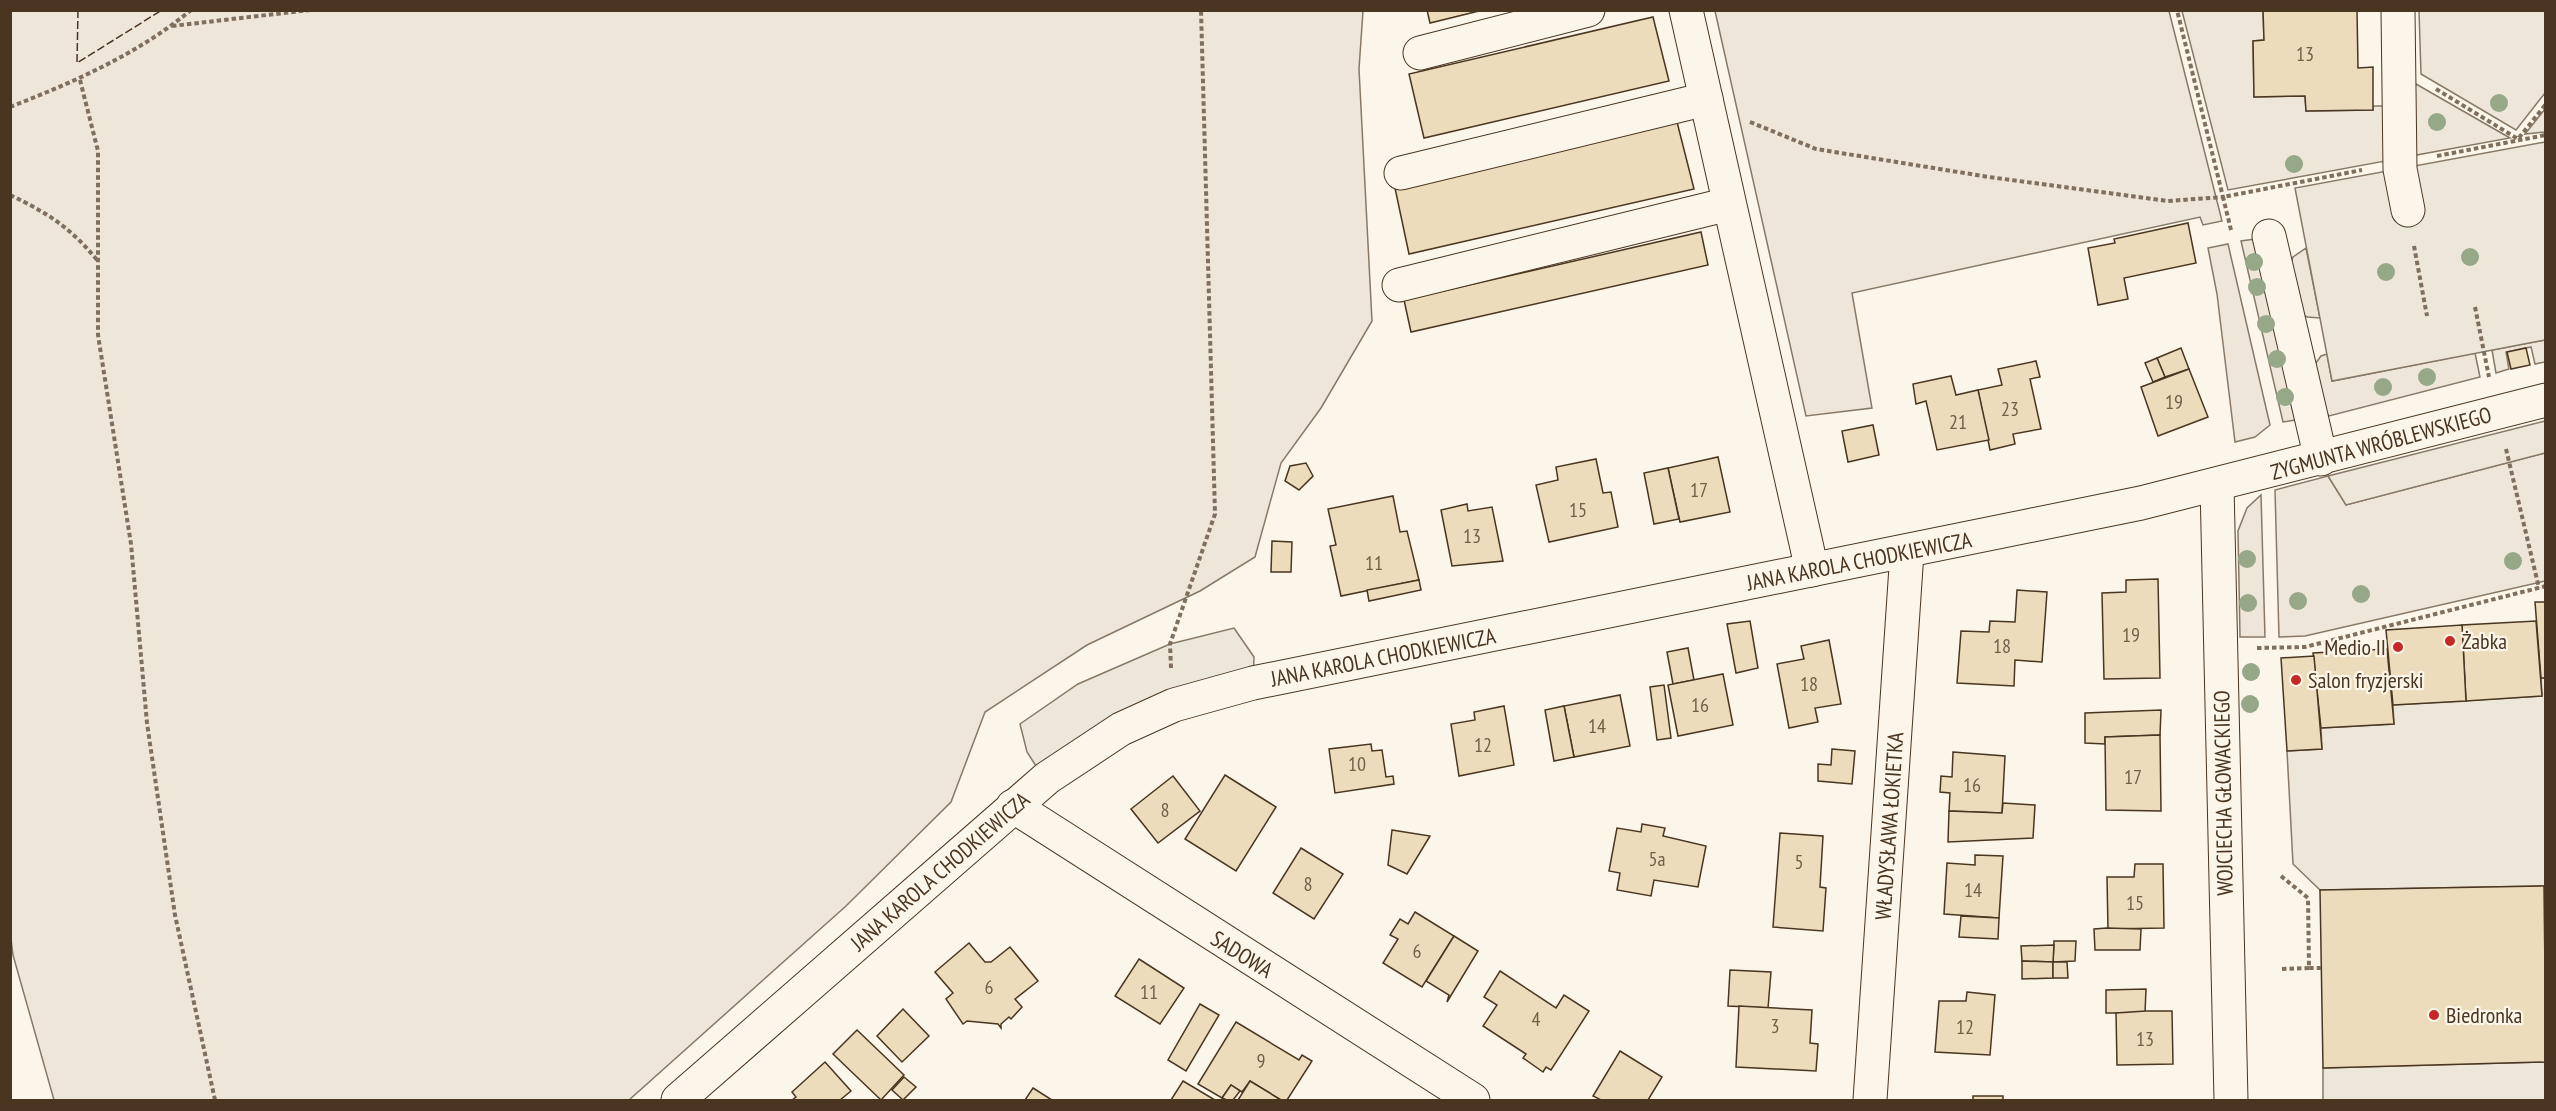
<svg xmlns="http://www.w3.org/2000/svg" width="2556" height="1111" font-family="'PT Sans Narrow',sans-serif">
<rect width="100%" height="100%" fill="#fbf6e9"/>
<g fill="#ede6d9" stroke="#887966" stroke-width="1.5">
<polygon points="10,11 1363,11 1359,69 1372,321 1321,408 1281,463 1255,557 1200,591 1087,645 985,712 951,802 846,906 629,1100 54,1100 13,955 10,931"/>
<polygon points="1715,11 2169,11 2222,221 2203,225 2200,217 1852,293 1872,408 1806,416"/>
<polygon points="2182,11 2263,11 2264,40 2253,41 2254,97 2305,96 2306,111 2373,110 2373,106 2389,106 2391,160 2228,190"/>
<polygon points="2419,11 2545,11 2545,93 2516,130 2421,74"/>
<polygon points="2409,80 2510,138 2411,156"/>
<polygon points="2545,109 2545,132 2525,134"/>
<polygon points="2255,239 2296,413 2295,420 2283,422 2241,241"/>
<polygon points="2228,244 2270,425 2255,437 2235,442 2217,294 2208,248"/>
<polygon points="2306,248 2320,318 2307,317 2301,313 2290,265 2293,257"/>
<polygon points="2545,340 2545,362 2535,364 2531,347 2506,352 2509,369 2496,373 2492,350"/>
<polygon points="2475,353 2480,377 2329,416 2325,411 2313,367 2321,356 2327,354 2332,381"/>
<polygon points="2545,453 2545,581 2305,636 2279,637 2275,490 2328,476 2346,505"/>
<polygon points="2261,495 2265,637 2240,637 2238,531 2247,508"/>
</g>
<g fill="#ede7d9" stroke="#887966" stroke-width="1.5">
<polygon points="2545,142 2545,340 2332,381 2295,188"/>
<polygon points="2545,421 2545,453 2346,505 2328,476"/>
<polygon points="1234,628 1254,657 1253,683 1045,780 1027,752 1020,724 1078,684 1170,644"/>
<polygon points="2541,678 2545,678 2545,886 2320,890 2293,864 2287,751 2322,749 2321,728 2394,724 2393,705 2542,696"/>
<polygon points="2545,1062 2545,1100 2323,1100 2323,1068"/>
</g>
<g fill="#ecdcbc" stroke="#4a3520" stroke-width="1.5">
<polygon points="1427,10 1483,10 1430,23"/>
<polygon points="2263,10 2357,10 2358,68 2373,67 2373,110 2306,111 2305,96 2254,97 2253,41 2264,40"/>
<polygon points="1653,17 1669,81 1424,138 1409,74"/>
<polygon points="1677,122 1694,189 1409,254 1395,188"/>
<polygon points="2188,223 2196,263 2124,278 2128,299 2098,305 2088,248 2115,243 2114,239"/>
<polygon points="1701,232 1708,265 1411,332 1404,300"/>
<polygon points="2181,348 2189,369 2165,377 2157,358"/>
<polygon points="2526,348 2530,365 2511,369 2507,352"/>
<polygon points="2157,358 2165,377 2153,382 2145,363"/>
<polygon points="2036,361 2040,377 2030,379 2041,429 2013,434 2015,444 1990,450 1978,390 2002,385 1998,369"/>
<polygon points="2189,369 2208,417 2158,436 2141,387"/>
<polygon points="1951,376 1956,395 1978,390 1989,440 1937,450 1926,401 1916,404 1913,384"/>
<polygon points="1873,425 1879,455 1848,462 1842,431"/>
<polygon points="1718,457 1730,512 1680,522 1668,468"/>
<polygon points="1596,459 1603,493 1611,492 1618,527 1549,542 1536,485 1558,480 1556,467"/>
<polygon points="1306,463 1313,476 1299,490 1285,481 1290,466"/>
<polygon points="1668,468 1679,519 1654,524 1644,473"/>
<polygon points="1393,496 1400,532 1407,531 1419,580 1341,596 1330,546 1336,545 1328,509"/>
<polygon points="1467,504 1468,511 1492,507 1503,561 1452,566 1441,510"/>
<polygon points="1272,541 1292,542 1291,572 1271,572"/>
<polygon points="2158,579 2160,678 2104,679 2102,593 2126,592 2126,580"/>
<polygon points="1419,580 1421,590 1369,601 1367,590"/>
<polygon points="2017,590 2047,592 2042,662 2015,660 2014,686 1957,683 1961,631 1989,632 1990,621 2015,622"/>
<polygon points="2535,602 2546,602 2546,678 2541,678"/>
<polygon points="1750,621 1758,668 1736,673 1727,624"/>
<polygon points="2536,621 2542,696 2466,701 2462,625"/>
<polygon points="2462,625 2466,701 2393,705 2386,630"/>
<polygon points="1829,640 1841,704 1815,708 1818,722 1789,728 1777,664 1804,659 1801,646"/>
<polygon points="1688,648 1694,680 1673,684 1667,652"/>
<polygon points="2387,649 2394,724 2321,728 2313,653"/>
<polygon points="2314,656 2322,749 2287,751 2281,658"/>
<polygon points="1723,674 1733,725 1678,736 1668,685"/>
<polygon points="1664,685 1671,738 1657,740 1650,687"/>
<polygon points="1620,695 1630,746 1574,757 1564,706"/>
<polygon points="1504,706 1514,765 1459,776 1451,724 1475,720 1474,712"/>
<polygon points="1564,706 1574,757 1554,761 1545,710"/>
<polygon points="2161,710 2160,735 2105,737 2105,744 2085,743 2085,713"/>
<polygon points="2160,735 2161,811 2106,810 2105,737"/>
<polygon points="1371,744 1372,751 1382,750 1386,777 1393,776 1394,784 1335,793 1329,749"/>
<polygon points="1832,749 1855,751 1852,784 1818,781 1818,764 1831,765"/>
<polygon points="1953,752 2005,756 2002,813 1949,811 1950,793 1940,792 1941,776 1952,777"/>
<polygon points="1225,775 1276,807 1236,871 1185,839"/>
<polygon points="1173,776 1200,811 1158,843 1131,809"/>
<polygon points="2003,803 2035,805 2033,838 1948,842 1949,811 2002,813"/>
<polygon points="1642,824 1665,828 1663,836 1706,846 1698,887 1654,880 1651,896 1617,890 1620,873 1609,871 1617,828 1641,832"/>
<polygon points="1392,830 1430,836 1407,874 1388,865"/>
<polygon points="1780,833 1823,836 1820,887 1826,888 1823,931 1773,927"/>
<polygon points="1301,848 1343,874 1314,919 1273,893"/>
<polygon points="1975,855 2003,856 1999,918 1944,914 1947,863 1975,865"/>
<polygon points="2135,864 2163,864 2164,928 2108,929 2107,877 2134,877"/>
<polygon points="2544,886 2546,1062 2323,1068 2320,890"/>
<polygon points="1415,912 1454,936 1422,987 1383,963 1398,939 1390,935 1400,919 1408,924"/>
<polygon points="1961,916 1999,918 1998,939 1959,937"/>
<polygon points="2107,928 2141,929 2140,950 2095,950 2094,929"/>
<polygon points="1454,936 1478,951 1447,1002 1449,995 1426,981"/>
<polygon points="2054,941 2076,941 2075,961 2053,962"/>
<polygon points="969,943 985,962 991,962 1010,947 1038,981 1015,999 1022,1007 1011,1019 1009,1017 1001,1024 1001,1028 998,1024 967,1021 963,1024 946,999 953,993 935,972"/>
<polygon points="2054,945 2053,962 2022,961 2021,946"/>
<polygon points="1139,959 1184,988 1160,1024 1115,996"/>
<polygon points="2022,961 2053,962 2053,978 2022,979"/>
<polygon points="2053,962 2067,962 2068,978 2053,978"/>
<polygon points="1730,970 1771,972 1768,1008 1728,1006"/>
<polygon points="1500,971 1556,1008 1564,995 1589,1011 1551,1070 1546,1067 1543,1072 1523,1058 1526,1054 1483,1026 1497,1005 1484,997"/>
<polygon points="2146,989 2145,1013 2106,1013 2106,990"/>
<polygon points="1967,992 1995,995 1990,1055 1935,1052 1939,1001 1966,1001"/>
<polygon points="1200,1004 1219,1015 1186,1071 1168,1060"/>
<polygon points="1739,1006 1812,1010 1810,1043 1818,1044 1816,1071 1736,1067"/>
<polygon points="903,1009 929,1036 902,1062 877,1036"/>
<polygon points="2146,1011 2172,1011 2173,1064 2117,1065 2116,1013"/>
<polygon points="1236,1022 1299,1060 1302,1055 1312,1061 1287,1100 1281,1100 1250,1081 1242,1092 1231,1085 1222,1098 1198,1084"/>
<polygon points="857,1030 904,1075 881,1100 833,1054"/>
<polygon points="1620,1051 1662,1077 1648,1100 1601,1100 1593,1096"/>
<polygon points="825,1062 851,1091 840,1100 792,1100 796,1097 792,1092"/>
<polygon points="904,1077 916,1087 903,1100 892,1090"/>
<polygon points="1183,1081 1215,1100 1171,1100"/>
<polygon points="1250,1081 1281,1100 1238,1100"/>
<polygon points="1231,1085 1240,1091 1233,1100 1227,1100 1222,1098"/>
<polygon points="1033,1088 1052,1100 1025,1100"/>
<rect x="1973" y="1096" width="30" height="4"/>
</g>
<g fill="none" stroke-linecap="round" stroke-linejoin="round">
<defs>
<g id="minor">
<polyline points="1686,10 1812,570"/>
<polyline points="2398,10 2400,169 2408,210"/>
<polyline points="1420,53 1588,10"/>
<polyline points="1401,173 1706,99"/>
<polyline points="2269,236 2321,459"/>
<polyline points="1399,285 1729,204"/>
<polyline points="2217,485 2231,1100"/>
<polyline points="1013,806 1473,1100"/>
<polyline points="678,1100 1047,778 1121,729 1174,705 1253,683 2141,503 2546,400"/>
<polyline points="1870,1100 1907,552"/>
</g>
</defs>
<use href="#minor" stroke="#4a3520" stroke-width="35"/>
<g stroke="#7f6f5c" stroke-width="4" stroke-dasharray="4.5 3" stroke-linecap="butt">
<polyline points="172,26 310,10"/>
<polyline points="80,80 98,151 98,335 131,544 147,723 175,915 215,1100"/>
<polyline points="2436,89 2518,139 2546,104"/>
<path d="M10,107C74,82 138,54 191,10"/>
<polyline points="1750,122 1816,149 1989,177 2168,201 2223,197 2177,10"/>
<polyline points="2437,156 2546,135"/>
<path d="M10,195C48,213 71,228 97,260"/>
<polyline points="2231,230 2223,197 2362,170"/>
<polyline points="2414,246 2427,316"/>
<polyline points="2475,307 2489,377"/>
<polyline points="2506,449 2539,588"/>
<polyline points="2257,648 2305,647 2546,586"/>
<polyline points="1171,668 1170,644 1215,514 1201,10"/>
<polyline points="2281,876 2308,898 2309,968 2321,968"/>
<polyline points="2282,969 2309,968"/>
</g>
<use href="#minor" stroke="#fbf6e9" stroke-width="33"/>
<polyline stroke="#4a3520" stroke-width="1.5" stroke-dasharray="8 3" stroke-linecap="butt" points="78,10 77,63 162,10"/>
</g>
<g fill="#96a887">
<circle cx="2499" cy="103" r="9"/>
<circle cx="2437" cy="122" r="9"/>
<circle cx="2294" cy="164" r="9"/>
<circle cx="2470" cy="257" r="9"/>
<circle cx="2254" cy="262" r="9"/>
<circle cx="2386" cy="272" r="9"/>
<circle cx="2257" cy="287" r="9"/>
<circle cx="2266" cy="324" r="9"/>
<circle cx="2277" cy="359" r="9"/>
<circle cx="2427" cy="377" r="9"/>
<circle cx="2383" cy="387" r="9"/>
<circle cx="2285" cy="397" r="9"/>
<circle cx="2247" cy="559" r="9"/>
<circle cx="2513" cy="561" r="9"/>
<circle cx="2361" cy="594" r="9"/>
<circle cx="2298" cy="601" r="9"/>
<circle cx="2248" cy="603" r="9"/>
<circle cx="2251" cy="672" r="9"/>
<circle cx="2250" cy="704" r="9"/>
</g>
<g fill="#c62828" stroke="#fbf6e9" stroke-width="2">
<circle cx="2450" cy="641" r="6"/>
<circle cx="2398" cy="647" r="6"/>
<circle cx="2296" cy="680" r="6"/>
<circle cx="2434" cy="1015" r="6"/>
</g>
<g text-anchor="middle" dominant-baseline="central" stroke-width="4.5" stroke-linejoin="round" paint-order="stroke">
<g font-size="20" fill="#725f47">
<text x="2305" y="54">13</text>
<text x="2174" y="402">19</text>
<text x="2010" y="409">23</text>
<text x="1958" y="422">21</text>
<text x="1699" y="490">17</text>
<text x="1578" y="510">15</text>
<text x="1472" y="536">13</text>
<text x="1374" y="563">11</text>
<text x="2131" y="635">19</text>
<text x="2002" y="646">18</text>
<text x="1809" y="684">18</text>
<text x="1700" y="705">16</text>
<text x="1597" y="726">14</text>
<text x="1483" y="745">12</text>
<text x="1357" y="764">10</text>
<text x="2133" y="777">17</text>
<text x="1972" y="785">16</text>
<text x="1165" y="810">8</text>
<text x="1657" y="859">5a</text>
<text x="1799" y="862">5</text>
<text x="1308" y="884">8</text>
<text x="1973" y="890">14</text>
<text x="2135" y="903">15</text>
<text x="1417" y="951">6</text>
<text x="989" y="987">6</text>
<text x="1149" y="992">11</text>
<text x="1536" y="1019">4</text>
<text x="1775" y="1026">3</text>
<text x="1965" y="1027">12</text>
<text x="2145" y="1039">13</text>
<text x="1261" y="1061">9</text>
</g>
<g font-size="22" fill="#4a3520" stroke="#fbf6e9">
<text transform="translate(2381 443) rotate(-15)">ZYGMUNTA WRÓBLEWSKIEGO</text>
<text transform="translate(1859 561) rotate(-11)">JANA KAROLA CHODKIEWICZA</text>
<text transform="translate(1383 657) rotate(-11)">JANA KAROLA CHODKIEWICZA</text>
<text transform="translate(2223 793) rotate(-91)">WOJCIECHA GŁOWACKIEGO</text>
<text transform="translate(1889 826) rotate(-86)">WŁADYSŁAWA ŁOKIETKA</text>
<text transform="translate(940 871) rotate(-41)">JANA KAROLA CHODKIEWICZA</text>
<text transform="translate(1242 954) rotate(32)">SADOWA</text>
</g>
<g font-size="22" fill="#4a3520" stroke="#fbf6e9" text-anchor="start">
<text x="2462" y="641">Żabka</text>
<text x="2386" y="647" text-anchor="end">Medio II</text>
<text x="2308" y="680">Salon fryzjerski</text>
<text x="2446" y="1015">Biedronka</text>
</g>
</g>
<rect width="2556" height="1111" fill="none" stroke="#4a3520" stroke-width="24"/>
</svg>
